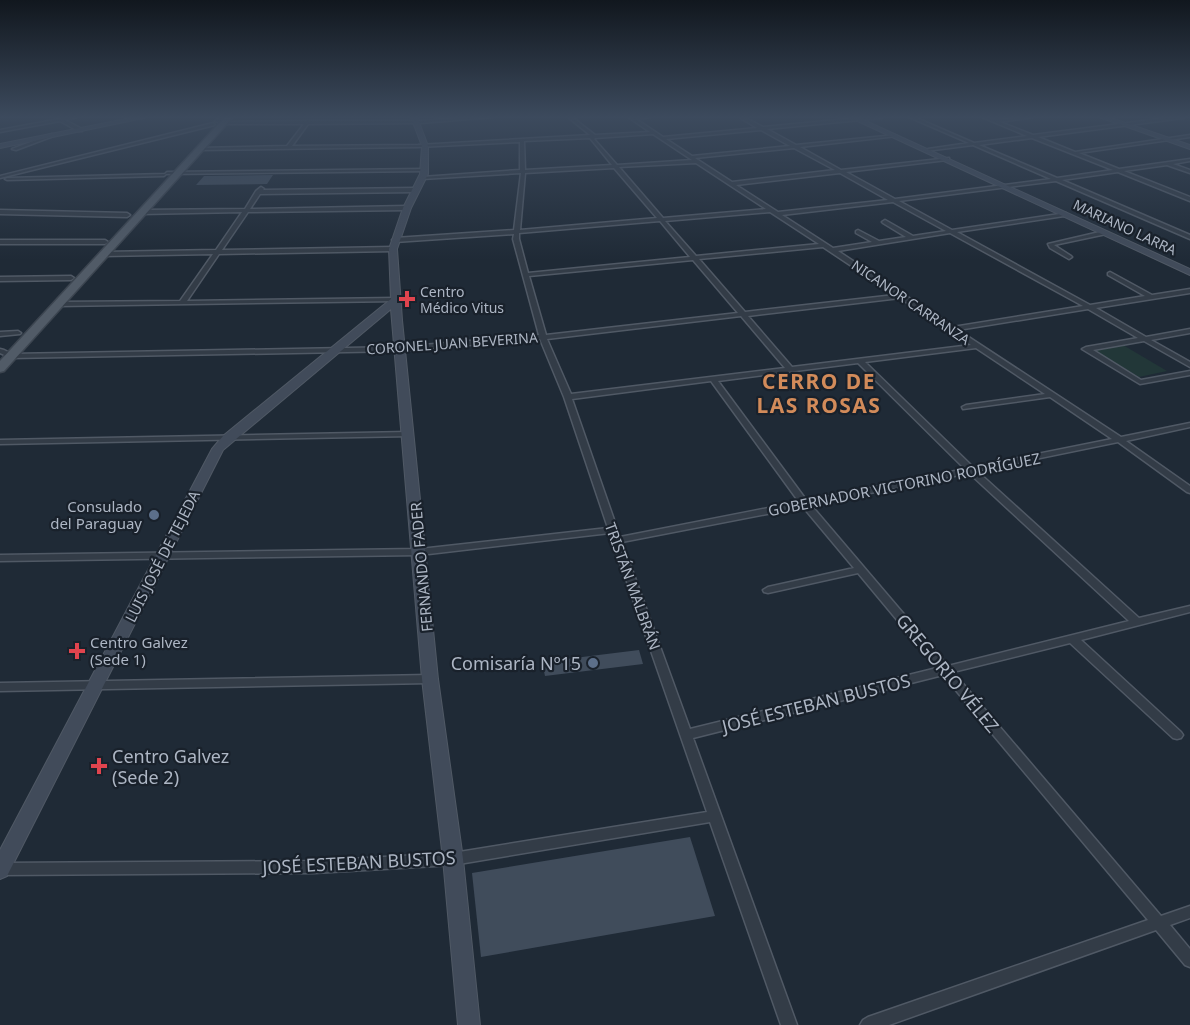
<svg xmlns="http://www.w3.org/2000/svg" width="1190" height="1025" font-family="'Noto Sans',sans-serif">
<rect width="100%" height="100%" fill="#1f2a36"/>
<polygon fill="#223738" points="1123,345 1167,371 1139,377 1095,351"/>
<g fill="#404c5b">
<polygon points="273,175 267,184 196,185 204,176"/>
<polygon points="639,650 643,664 545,676 542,662"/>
<polygon points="690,837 715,916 481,957 472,873"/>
</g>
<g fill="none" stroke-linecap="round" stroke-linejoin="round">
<defs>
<g id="street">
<polygon points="70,117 78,117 65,120 82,129 82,131 78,131 60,121 0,132 0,130"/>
<path d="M475,117H493L421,123L308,124L292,146L418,145L590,135L568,117H572L595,135L650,132L628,117H651L636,119L663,137L757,128L739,117H744L763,127L869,117H883L881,118L767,129L796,145L895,135L897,136L800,147L841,170L949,158V159L947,160L846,172L895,199L1051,179L973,145L926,151L928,149L969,143L909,117H914L974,143L1027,136L982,117H987L995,120L1034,117L1000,122L1033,135L1174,117H1185L1183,118L1038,137L1075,152L1190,135V137L1079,153L1119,169L1190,159V161L1173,164L1190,170V173L1167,165L1124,171L1190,197V201L1118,172L1062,180L1190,235V239L1056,181L899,201L952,230L1066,213L1067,214L1064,216L957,232L1090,305L1145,296L1108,275V273L1110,272L1152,295L1190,289V293L1096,308L1146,337L1190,329V333L1151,340L1190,362V367L1144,341L1093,350L1141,380L1190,371V375L1140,384L1082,349L1086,347L1138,338L1088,309L958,330L1121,437L1190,423V427L1126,441L1190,486V493L1187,492L1118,442L977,471L1139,618L1190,606V612L1081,640L1181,732L1183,735L1181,738L1177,739L1173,738L1070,643L953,672L1161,916L1190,906V918L1170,925L1190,949V967L1185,965L1156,930L889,1025H860L863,1020L868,1017L1148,920L943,675L693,738L797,1025H781L710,822L453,865L314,873L0,875V863L314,861L453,853L707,812L610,533L420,555L0,561V555L420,549L608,528L564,397L540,339L400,351L11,358L0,353V349L4,350L12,354L400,347L539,335L513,239L514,234L395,242L392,240L395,238L514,230L521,173L422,179L420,178L422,177L520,170V142L418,147L199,150L197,149L199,148L287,146L304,124H224L215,121L217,119L225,122L306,121L308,120L310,121H421ZM761,130L790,146L692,156L666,139ZM653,134L692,160L617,165L594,139L595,138ZM590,138L612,165L525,170L524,141ZM1032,138L1113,170L1057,178L979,145ZM794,148L835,170L732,182L695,158ZM696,163L766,209L663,218L619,167ZM614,168L657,218L520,230L525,173ZM840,173L888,200L778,212L736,185ZM893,202L946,231L913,236L885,220L882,222L883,223L906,237L879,241L858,230L856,231V233L872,242L833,248L782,215ZM770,212L819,244L696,256L665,221ZM660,221L690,257L528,273L519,239V233ZM950,233L1083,306L953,327L838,251ZM823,247L895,295L745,312L699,259ZM693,260L738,313L546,335L529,276ZM900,298L971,345L792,367L748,316ZM741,316L785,368L571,394L547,339ZM976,348L1045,394L966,405L962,407L963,409L1050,397L1112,439L973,467L865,362ZM858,363L965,469L807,501L718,381ZM711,381L799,502L620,537L572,399ZM969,473L1129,621L948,666L811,505ZM803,507L854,568L768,587L763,590L764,592L768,593L858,573L937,668L690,729L622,542Z"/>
<polygon points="213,123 215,125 0,178 0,176"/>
<polygon points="52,134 56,135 16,150 12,149"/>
<polygon points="424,169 426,170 426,171 166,174 164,176 7,180 5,179 7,178 165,174 167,172"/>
<polygon points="261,187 264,189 263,190 415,188 418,190 415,192 260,194 250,209 407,206 410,208 407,210 248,212 222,250 393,247 396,249 393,251 219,254 187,301 396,298 399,300 398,301 58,306 55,304 58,302 180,301 213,254 103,256 100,254 103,252 216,250 242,212 141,214 138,212 141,210 245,209 256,191"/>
<polygon points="0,210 127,213 130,215 127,217 0,214"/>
<polygon points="1104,231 1106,232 1106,234 1054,245 1071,256 1072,257 1069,259 1050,248 1048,244"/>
<polygon points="0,240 105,240 108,242 105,244 0,244"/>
<polygon points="0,277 71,276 74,278 71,280 0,281"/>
<polygon points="18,331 21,333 20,334 0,336 0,332"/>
<polygon points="408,432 411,432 412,434 411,436 0,444 0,440"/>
<polygon points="430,675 434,676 436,679 434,682 430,683 0,691 0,683"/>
</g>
<g id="secondary">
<polygon points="136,117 148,117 0,148 0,144"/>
<polygon points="411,117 417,117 428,146 428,174 411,208 397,249 402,320 438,679 463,859 480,1025 458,1025 443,859 422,679 391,309 223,450 7,876 0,879 0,850 212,449 223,436 391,299 389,249 403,208 420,174 422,146"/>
<polygon points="849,117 857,117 1190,269 1190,275"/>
<polygon points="1099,117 1108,117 1190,145 1190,149"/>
</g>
<polygon id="primary" points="225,117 233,117 4,371 0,372 0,361"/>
</defs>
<use href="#street" stroke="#505965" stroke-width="3"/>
<use href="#secondary" stroke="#505965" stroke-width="2"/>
<use href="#primary" stroke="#3c4550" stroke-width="3"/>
<use href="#street" fill="#333c47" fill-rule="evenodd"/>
<use href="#secondary" fill="#414b5a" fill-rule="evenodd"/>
<use href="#primary" fill="#515b67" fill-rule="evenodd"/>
</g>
<linearGradient id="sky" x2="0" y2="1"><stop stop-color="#11171e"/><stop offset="0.45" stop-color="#3c4a5d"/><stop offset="1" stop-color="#3c4a5d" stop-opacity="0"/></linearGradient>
<rect width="1190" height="260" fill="url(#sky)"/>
<g fill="#e0444e" stroke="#19212b" stroke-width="2">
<path d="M404 290h6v6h6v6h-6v6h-6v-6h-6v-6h6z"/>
<path d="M74 642h6v6h6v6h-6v6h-6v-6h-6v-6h6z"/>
<path d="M96 757h6v6h6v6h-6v6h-6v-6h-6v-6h6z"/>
</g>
<g fill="#5c6f8a" stroke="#19212b" stroke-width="2">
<circle cx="154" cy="515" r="6"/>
<circle cx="593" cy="663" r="6"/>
</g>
<g text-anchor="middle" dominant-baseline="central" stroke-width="4.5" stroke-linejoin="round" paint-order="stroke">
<g font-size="14" fill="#adb6c4" stroke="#19212b">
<text transform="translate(1125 227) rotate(25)">MARIANO LARRA</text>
<text transform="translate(911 302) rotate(34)">NICANOR CARRANZA</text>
<text transform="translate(452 343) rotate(-4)">CORONEL JUAN BEVERINA</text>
</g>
<g font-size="14" fill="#adb6c4" stroke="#19212b" text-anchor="start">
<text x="420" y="291">Centro<tspan x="420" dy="16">Médico Vitus</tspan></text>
</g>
<g font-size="15" fill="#adb6c4" stroke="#19212b">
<text transform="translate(904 484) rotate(-11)">GOBERNADOR VICTORINO RODRÍGUEZ</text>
<text transform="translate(162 556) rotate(-63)">LUIS JOSÉ DE TEJEDA</text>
<text transform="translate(421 567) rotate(-95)">FERNANDO FADER</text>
<text transform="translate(633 586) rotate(70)">TRISTÁN MALBRÁN</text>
</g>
<g font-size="15" fill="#adb6c4" stroke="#19212b" text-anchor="end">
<text x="142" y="506">Consulado<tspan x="142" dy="17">del Paraguay</tspan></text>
<text x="90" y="642" text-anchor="start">Centro Galvez<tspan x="90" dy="17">(Sede 1)</tspan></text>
</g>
<g font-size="18" fill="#adb6c4" stroke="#19212b" text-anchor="end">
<text x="581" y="663">Comisaría Nº15</text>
<text x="112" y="756" text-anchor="start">Centro Galvez<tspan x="112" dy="21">(Sede 2)</tspan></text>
</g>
<g font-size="18" fill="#adb6c4" stroke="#19212b">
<text transform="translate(948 673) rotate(50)">GREGORIO VÉLEZ</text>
<text transform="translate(816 703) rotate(-14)">JOSÉ ESTEBAN BUSTOS</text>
<text transform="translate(359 862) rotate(-3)">JOSÉ ESTEBAN BUSTOS</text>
</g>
<g font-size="21" font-weight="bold" letter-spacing="1.5" fill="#d28b5a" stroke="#19212b">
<text x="819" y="381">CERRO DE<tspan x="819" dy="24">LAS ROSAS</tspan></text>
</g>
</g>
</svg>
